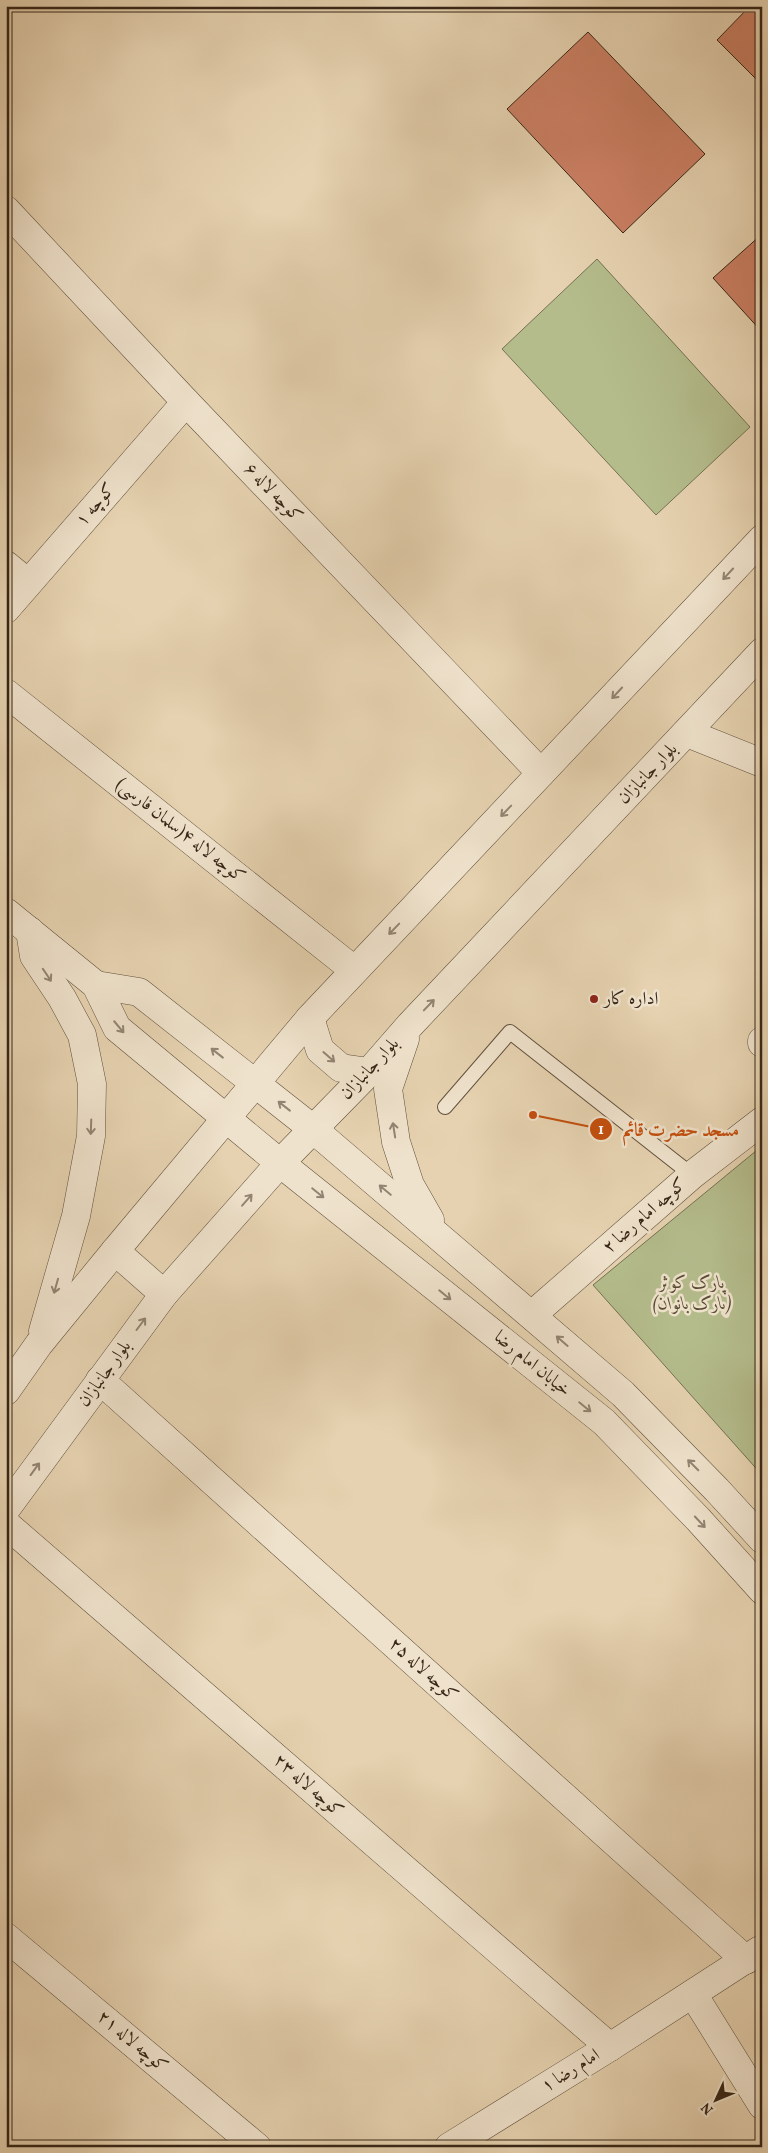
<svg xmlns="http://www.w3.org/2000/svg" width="768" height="2153" font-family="Vollkorn,Amiri,serif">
<rect width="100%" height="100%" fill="#e6d2b0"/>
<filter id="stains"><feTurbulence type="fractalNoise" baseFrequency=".004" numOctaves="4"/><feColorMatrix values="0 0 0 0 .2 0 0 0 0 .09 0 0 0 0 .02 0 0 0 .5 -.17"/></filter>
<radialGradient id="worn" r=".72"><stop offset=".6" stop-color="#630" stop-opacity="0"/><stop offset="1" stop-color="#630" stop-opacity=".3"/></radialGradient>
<g fill="#b4bc8c" stroke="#757152">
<polygon points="597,259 750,427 656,515 502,349"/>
<polygon points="762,1146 762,1475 593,1285"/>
</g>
<g fill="#ca7f63" stroke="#362617">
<polygon points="750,6 762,6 762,85 717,40"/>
<polygon points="588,32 705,154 623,233 507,109"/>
<polygon points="762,234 762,332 713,278"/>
</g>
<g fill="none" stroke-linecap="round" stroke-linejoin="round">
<defs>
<polyline id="service" points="445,1107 510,1032 692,1175"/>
<g id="minor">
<polyline points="6,210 186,402 541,773"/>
<polyline points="6,565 28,583"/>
<polyline points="6,609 186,402"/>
<polyline points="6,693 354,970"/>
<polyline points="687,733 762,763"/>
<polyline points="762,1041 762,1043"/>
<polyline points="532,1315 692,1175 762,1121"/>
<polyline points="100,1380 746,1960"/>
<polyline points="6,1524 610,2047"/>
<polyline points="6,1937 257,2147"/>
<polyline points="693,1994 762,2105"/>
<polyline points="449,2147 610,2047 760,1950"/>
</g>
<g id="tertiary">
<polyline points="6,912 96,985 117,1028 280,1163 604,1422 698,1519 762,1590"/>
<polyline points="30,931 34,956 62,998 82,1035 92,1084 91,1136 76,1216 43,1331"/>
<polyline points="96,985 139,992 313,1129 623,1394 717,1490 762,1539"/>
<polyline points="310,1018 320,1050 341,1068 369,1072"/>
<polyline points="405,1039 388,1089 396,1142 410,1185 430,1220"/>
<polyline points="115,1251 164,1294"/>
<polyline points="6,1391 39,1344 115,1251 310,1018 762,539"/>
<polyline points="6,1509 164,1294 280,1163 369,1072 410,1025 762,652"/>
</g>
</defs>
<use href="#service" stroke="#62513d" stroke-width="16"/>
<use href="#minor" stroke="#62513d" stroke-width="29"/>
<use href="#tertiary" stroke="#62513d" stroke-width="29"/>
<use href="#service" stroke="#efe2cc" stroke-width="14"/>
<use href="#minor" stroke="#efe2cc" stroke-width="28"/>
<use href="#tertiary" stroke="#efe2cc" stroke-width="28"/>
</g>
<defs><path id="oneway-shaft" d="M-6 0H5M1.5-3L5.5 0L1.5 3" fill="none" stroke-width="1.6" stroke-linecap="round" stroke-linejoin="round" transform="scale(1.25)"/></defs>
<g stroke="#928472">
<use href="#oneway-shaft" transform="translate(728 574) rotate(133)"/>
<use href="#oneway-shaft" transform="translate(617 693) rotate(133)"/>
<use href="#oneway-shaft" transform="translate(506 811) rotate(134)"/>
<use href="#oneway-shaft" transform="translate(394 929) rotate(134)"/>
<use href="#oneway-shaft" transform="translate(47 975) rotate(56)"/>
<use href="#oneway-shaft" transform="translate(429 1005) rotate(-46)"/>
<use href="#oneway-shaft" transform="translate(119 1027) rotate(50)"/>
<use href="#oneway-shaft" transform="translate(217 1053) rotate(-142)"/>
<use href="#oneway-shaft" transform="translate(329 1057) rotate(41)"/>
<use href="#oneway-shaft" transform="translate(284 1106) rotate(-142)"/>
<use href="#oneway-shaft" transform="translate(91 1127) rotate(92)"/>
<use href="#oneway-shaft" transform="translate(394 1130) rotate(-99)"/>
<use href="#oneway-shaft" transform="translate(385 1190) rotate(-140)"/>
<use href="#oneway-shaft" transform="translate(318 1193) rotate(39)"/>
<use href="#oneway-shaft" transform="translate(247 1200) rotate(-49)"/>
<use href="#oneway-shaft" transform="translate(56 1286) rotate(106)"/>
<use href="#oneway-shaft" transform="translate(445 1295) rotate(39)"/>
<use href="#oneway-shaft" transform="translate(141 1324) rotate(-53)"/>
<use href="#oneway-shaft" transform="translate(562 1341) rotate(-139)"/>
<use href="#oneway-shaft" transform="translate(585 1407) rotate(39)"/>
<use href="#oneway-shaft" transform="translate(693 1465) rotate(-135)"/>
<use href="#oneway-shaft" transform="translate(35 1469) rotate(-54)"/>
<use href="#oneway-shaft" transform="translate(700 1522) rotate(47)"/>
</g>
<circle fill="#8f2418" stroke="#efe2cc" stroke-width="2" cx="594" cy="999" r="5"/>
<g text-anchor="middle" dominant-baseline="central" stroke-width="5" stroke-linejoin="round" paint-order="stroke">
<g font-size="18" fill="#362617" stroke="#efe2cc">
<text transform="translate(273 493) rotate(46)">کوچه لاله ۶</text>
<text transform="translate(96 505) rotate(-49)">کوچه ۱</text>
<text transform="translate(648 774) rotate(-46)">بلوار جانبازان</text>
<text transform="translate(180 831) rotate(38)">کوچه لاله ۴(سلمان فارسی)</text>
<text transform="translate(370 1069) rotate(-47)">بلوار جانبازان</text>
<text transform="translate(645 1216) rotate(-41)">کوچه امام رضا ۲</text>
<text transform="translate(532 1364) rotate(39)">خیابان امام رضا</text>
<text transform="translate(105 1374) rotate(-54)">بلوار جانبازان</text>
<text transform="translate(423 1670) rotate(42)">کوچه لاله ۲۵</text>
<text transform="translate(308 1786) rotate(41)">کوچه لاله ۲۳</text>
<text transform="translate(132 2042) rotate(40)">کوچه لاله ۲۱</text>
<text transform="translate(571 2071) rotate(-32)">امام رضا ۱</text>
</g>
<g font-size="18" fill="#362617" stroke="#efe2cc" text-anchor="start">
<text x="604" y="999">اداره کار</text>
</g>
<g font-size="18" font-style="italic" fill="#564c34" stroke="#efe2cc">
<text x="692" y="1283">پارک کوثر<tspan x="692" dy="21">(پارک بانوان)</tspan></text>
</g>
</g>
<path fill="none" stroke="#c44f0e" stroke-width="2" d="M533 1115L601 1129"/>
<g fill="#c44f0e" stroke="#efe2cc" stroke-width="2">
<circle cx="533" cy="1115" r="5"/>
<circle cx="601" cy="1129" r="12"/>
</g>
<g font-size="15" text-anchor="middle" font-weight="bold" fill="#fff">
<text x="601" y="1134">1</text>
</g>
<g font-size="19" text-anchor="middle" font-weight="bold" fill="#c44f0e" stroke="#efe2cc" stroke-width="5" stroke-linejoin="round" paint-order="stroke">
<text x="681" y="1136">مسجد حضرت قائم</text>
</g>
<rect width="768" height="2153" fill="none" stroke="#e6d2b0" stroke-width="25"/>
<rect x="8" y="8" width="753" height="2138" fill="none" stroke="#362617" stroke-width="2.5"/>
<rect x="12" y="12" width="743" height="2128" fill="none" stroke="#362617"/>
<g transform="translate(716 2100) rotate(226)" stroke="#efe2cc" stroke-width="4" paint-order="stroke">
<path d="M0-4L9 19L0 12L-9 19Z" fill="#362617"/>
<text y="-8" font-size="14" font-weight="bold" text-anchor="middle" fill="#362617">N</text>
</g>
<rect width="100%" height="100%" filter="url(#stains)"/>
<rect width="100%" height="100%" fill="url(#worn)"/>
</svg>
